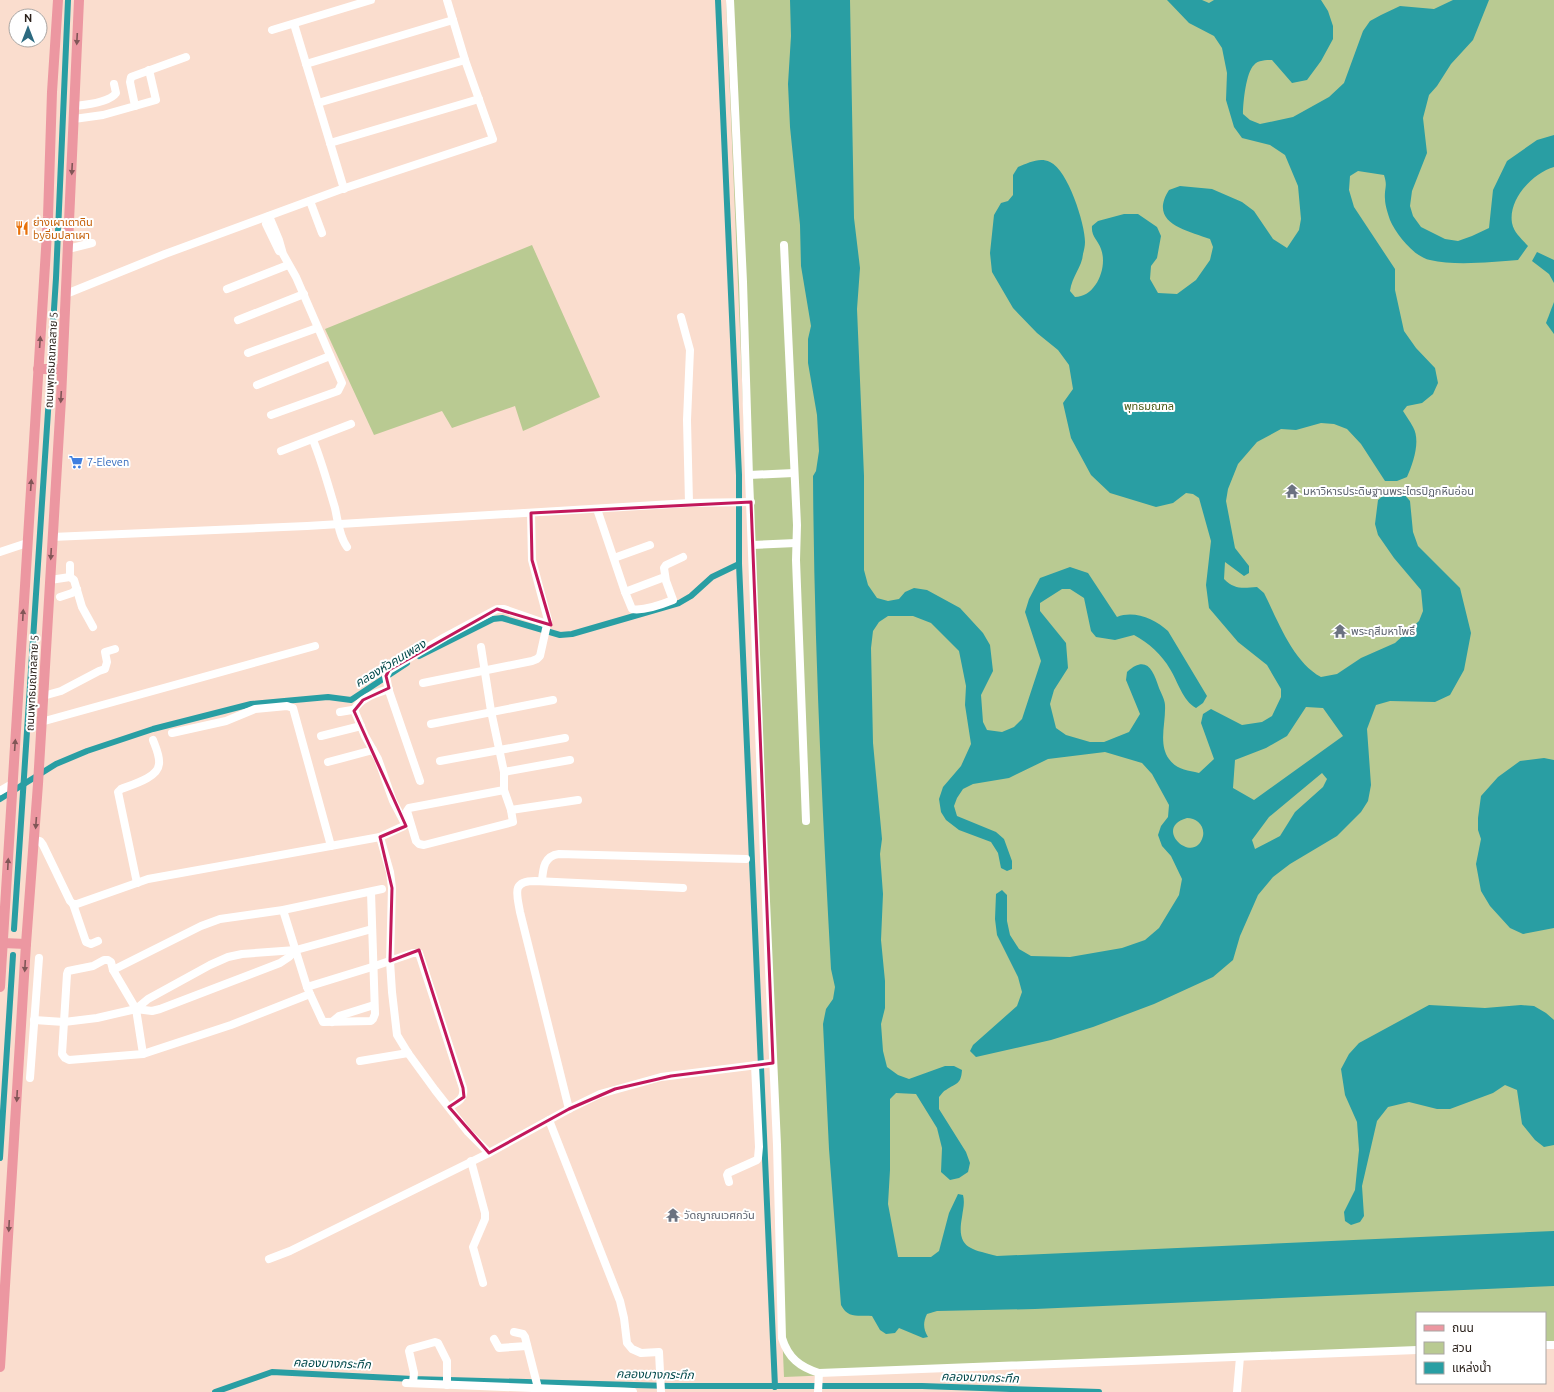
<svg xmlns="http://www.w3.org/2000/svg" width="1554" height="1392" font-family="Ubuntu,'Noto Sans Thai',sans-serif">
<rect width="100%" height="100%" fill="#faddce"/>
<g fill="#b9ca92">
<polygon points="726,0 1554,0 1554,1346 1545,1346 1545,1313 1417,1313 1417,1351 784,1377"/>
<polygon points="532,245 600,397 523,431 515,406 452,428 442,411 374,435 325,329"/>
</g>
<g fill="#299ea3" fill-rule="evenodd">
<path d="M790,0H850L854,218L860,268L857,309L864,476V570L868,585L877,598L888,601L899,599L905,592L914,588L927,590L960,608L983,633L990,645L993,671L981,695L983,722L987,730L1002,732L1014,727L1022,719L1041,661L1025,612L1029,599L1040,578L1070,567L1088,573L1117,617C1134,610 1155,619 1168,631L1207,696L1203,703L1196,708C1183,701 1178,682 1170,669C1162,655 1149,643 1134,635L1115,640L1096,637L1091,631L1084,598L1070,589H1062L1040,603V611L1066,643L1068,668L1054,690L1050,704L1056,728L1066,735L1090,742H1104L1129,732L1140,714L1126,680L1127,672C1146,655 1153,669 1159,688C1161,693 1165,700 1165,705C1166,723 1158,744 1169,759C1177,770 1187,770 1199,773L1214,759L1201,723L1203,714L1211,709L1242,725L1262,722L1272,716L1281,697V689L1267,665L1238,642L1209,608L1206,585L1211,541L1199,498L1193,494L1186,493L1173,503L1156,507L1110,493L1091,475L1071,438L1063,403L1073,389L1069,365L1058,350L1037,333L1013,308L992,272L990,253L994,215L1001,203L1008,201L1013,195V175L1018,167C1029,163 1039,157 1050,162C1068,170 1085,224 1085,242C1085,246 1084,250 1083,254C1082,267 1072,276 1070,291L1075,297C1096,297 1108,267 1101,249C1098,240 1091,237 1092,226L1098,221L1124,214H1138L1157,227L1161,236L1157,258L1151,266L1150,279L1158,293L1177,294L1196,280L1210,260L1213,247L1210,239C1186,230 1148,223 1169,190L1180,186L1212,189L1242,202L1254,211L1273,239L1287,248L1299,230L1301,219L1298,186L1285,155L1270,145L1242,138L1234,127L1226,100L1227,73L1222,48L1214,36L1189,23L1167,0H1202L1209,3L1214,0H1321L1328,11L1333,26V39L1321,61L1307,80L1292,83L1272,60C1266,60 1258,60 1254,65C1246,72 1243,103 1243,114L1250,120L1260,124L1293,117L1329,97L1344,83L1363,31L1370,21L1381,15L1400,6L1434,9L1453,0H1489L1473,40L1451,64L1437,86L1429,95L1423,118L1427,153L1412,191L1410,206L1413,216L1421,227L1445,239L1458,241L1472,236L1489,228L1493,190L1507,161L1537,140L1554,135V167C1533,173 1508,199 1512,223C1514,233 1522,239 1528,246L1518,260C1492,262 1455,266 1430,260C1414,257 1396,234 1390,220C1388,214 1385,205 1385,199C1384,188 1388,187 1384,175L1358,171L1350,176L1349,190L1354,207L1395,269V290L1404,331L1416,348L1435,368L1438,383L1433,394L1422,403L1407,406L1403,411C1406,416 1410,421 1413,427C1421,441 1413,463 1407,477L1397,481H1385L1361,444L1347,429L1334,424L1321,423L1296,430L1281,429L1257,442L1238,464L1228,489L1226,501L1235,548L1249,566V573L1244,576L1225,562L1224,579C1235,590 1243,588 1257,587L1264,593C1278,621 1293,662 1321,677L1337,674L1361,658L1395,643L1419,621L1423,611L1421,590L1394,558L1378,535L1375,524L1378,500L1384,495L1404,494L1410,501L1413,532L1418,546L1460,588L1471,633L1464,670L1450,695L1435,702L1390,701L1376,705L1367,729L1371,785L1368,801L1361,812L1337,836L1290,864L1273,877L1258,895L1240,936L1233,960L1213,977L1154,1004L1093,1027L1051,1040L976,1057L970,1051L973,1045L1017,1006L1022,992L1018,977L997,935L995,919L996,894L1002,890L1007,895V921L1010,935L1019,949L1031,956L1070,957L1122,948L1145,940L1159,928L1179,895L1182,879L1171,856L1162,846L1158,835L1161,826L1168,817L1169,805L1152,774L1142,763L1105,752L1048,759L1009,778L973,784L963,789L957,798L954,806L957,816L996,832L1004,839L1012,861V869L1007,871L1001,868L998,853L991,842L959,830L946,820L941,812L939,799L943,787L961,766L971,744L965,705L966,686L959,651L931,623L913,616H888L879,622L873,631L871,648L873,743L882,839L880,854L883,894L881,940L885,981V1008L881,1024L883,1051L887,1067L898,1075L909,1079L945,1066H954L962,1070C961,1085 956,1083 946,1090C943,1091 941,1095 939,1097V1109L966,1152L970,1163L968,1172L959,1178L950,1180L941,1172L942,1148L937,1128L916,1094L896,1093L890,1099V1170L888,1204L898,1257H931L939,1251L949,1213L958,1194L963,1195C965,1203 963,1209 962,1217C956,1249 971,1249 997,1256L1554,1231V1286L1035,1309L937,1311L927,1314C923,1322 923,1329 928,1337L923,1338L899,1328L895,1333L886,1334L880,1330L872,1316C858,1315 848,1319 841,1305L829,1149L823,1024L826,1009L833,999L835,987L831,969C822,805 814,641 813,476L816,471L819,451L817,415L808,363V339L811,326L801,266L800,225L790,127L788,84L791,36ZM1306,707L1323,708L1343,736L1254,800L1233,788L1235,760L1266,748L1287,736ZM1322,773L1327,779L1323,787L1295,812L1280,836L1255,849L1252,840L1269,817ZM1187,818C1196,818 1205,825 1203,836C1195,867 1151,828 1187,818Z"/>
<polygon points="1537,252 1554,260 1554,283 1549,274 1532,261"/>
<polygon points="1554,302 1554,334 1546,323"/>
<polygon points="1544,758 1554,760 1554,928 1523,934 1510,928 1490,906 1481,891 1476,864 1481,839 1478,830 1478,818 1481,796 1498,777 1520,761"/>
<polygon points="1429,1005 1485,1008 1521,1005 1534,1006 1546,1013 1554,1020 1554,1145 1544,1147 1535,1140 1522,1124 1517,1090 1505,1085 1493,1093 1450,1109 1437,1109 1409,1102 1388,1107 1377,1121 1362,1186 1364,1216 1360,1222 1351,1225 1345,1221 1344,1212 1355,1190 1359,1150 1357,1122 1345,1095 1341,1069 1349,1054 1359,1043"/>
</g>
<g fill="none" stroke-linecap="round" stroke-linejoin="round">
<g stroke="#299ea3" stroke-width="6">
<polyline points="718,0 739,475 739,564 775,1387"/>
<polyline points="51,356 56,278 68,0"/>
<polyline points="419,656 493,619 502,618 560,635 572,634 679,603 691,596 712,577 739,564"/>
<polyline points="0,799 56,764 87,751 153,729 251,704 328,697 351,700 407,663"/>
<polyline points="14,929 50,381"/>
<polyline points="0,1158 13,955"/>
<polyline points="215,1392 272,1372 413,1379 670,1386 922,1386 1099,1392"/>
</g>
<g stroke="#fff" stroke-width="8">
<path d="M730,0L743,282L749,477L764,857L777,1145L782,1338C788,1358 800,1367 819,1373L1417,1350"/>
<polyline points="294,24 344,189"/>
<polyline points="272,30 371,0"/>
<polyline points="306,64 453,20"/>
<polyline points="318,103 465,60"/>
<path d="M75,106C85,105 110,102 116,93L114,84"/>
<polyline points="135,106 156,100 149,70"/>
<polyline points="74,119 103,115 135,106 130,82 131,77 186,57"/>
<polyline points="330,143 479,99"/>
<polyline points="310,201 322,233"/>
<polyline points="269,216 279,240 283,254 296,277 342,383 338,391 271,415"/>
<polyline points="266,224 279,251"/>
<polyline points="784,245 797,525 796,560 806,821"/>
<polyline points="68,249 92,243"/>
<polyline points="227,289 288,265"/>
<polyline points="66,294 165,254 339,190 493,139 465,60 447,0"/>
<polyline points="681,317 690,350 687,420 689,503"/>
<polyline points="238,320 304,294"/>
<polyline points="248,353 317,328"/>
<polyline points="257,385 330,356"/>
<path d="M313,440C322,462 328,485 335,508C338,521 339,536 347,547"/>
<polyline points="281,451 351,424"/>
<polyline points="749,475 794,473"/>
<path d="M597,509L625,592L632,609C643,611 663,604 673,600L666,581L664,568L666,565L683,557"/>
<polyline points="52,537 307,526 689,503 751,502"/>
<polyline points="752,545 796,543"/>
<polyline points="0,552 27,543"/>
<polyline points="614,558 650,545"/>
<polyline points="70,577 70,565"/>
<polyline points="50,580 70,577 74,580 82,607 93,627"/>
<polyline points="625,592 662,578"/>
<polyline points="60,597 72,593 77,589"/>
<polyline points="481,647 491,711 504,772 504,790 511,810 513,822 424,845 419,844 416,841 407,811 409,808 504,790"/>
<polyline points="423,683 532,661 537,659 540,656 548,620 532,560 531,513"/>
<polyline points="43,696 61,691 99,671 105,669 107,662 105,652 115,649"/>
<path d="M354,711C359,698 377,693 389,689"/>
<polyline points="41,722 315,646"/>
<polyline points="431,724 553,700"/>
<polyline points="172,733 226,721 255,709 287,706 293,708 331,846"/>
<polyline points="321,736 361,726"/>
<polyline points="440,761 565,738"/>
<polyline points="328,762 373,750"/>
<polyline points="504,772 570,760"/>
<polyline points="420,781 389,691 386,676 389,670 445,637 497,609 504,609 547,624"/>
<polyline points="0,791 12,784"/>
<polyline points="511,810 578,800"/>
<polyline points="380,837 390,872 392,888 390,961 392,992 397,1035 408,1053 435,1090 468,1132 489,1153"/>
<polyline points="35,841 40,841 43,845 70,901 73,904 77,904 148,879 380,837 404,826 404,822 393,801 378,759 365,736 355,712 352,710 340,712"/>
<path d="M542,881C543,868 544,856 559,854L746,859"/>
<path d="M137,883L118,792L121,789C131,785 158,778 159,764C160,756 156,748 153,740"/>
<polyline points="73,904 86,942 91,944 98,941"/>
<path d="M283,910L307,987L372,967L413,953H419L463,1088C465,1099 457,1102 449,1107"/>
<polyline points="113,970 201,926 220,919 283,910 382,889"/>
<polyline points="310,994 323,1022 371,1021 373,1019 375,1014 371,892"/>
<polyline points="136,1009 148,999 210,965 228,957 242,954 296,950 372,929"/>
<polyline points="34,1020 64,1022 97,1018 136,1009 152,1011 160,1009 280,963 289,957 296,950"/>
<polyline points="332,1022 339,1016 374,1005"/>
<polyline points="143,1054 136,1009 113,970 111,962 108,960 104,960 93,966 68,971 67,974 62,1054 65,1058 69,1060 143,1054 231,1025 310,994 307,987"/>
<polyline points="360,1061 408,1053"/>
<polyline points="30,1078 39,958"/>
<path d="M569,1109L520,912C517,894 511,881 535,881L683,888"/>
<polyline points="549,1120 620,1301 624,1318 627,1343 632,1349 641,1353 659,1352 661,1392"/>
<polyline points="471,1161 485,1213 485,1219 473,1247 483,1283"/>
<polyline points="729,1182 727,1175 728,1173 757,1160 758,1158 759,1147 755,1065"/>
<polyline points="269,1259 290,1251 489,1153 569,1109 600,1094 661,1077 773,1063"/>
<polyline points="514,1332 523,1334 525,1337 538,1388"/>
<polyline points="494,1339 499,1348 527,1346"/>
<polyline points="1545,1345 1554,1345"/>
<polyline points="406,1383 633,1392"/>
<polyline points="413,1383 414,1373 409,1351 410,1349 435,1342 438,1343 447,1361 447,1385"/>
<polyline points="818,1392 819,1373"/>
<polyline points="1237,1392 1240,1357"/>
</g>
<g stroke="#ec97a1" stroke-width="10">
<polyline points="38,369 62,369"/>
<polyline points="3,943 26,944"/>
<polyline points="0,987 48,217 52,92 58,0"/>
<polyline points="0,1367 26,944 38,784 61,399 79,0"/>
</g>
</g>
<defs><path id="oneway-solid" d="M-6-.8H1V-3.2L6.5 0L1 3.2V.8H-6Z"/></defs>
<g fill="#815657">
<use href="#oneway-solid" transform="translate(77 39) rotate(93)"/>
<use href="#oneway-solid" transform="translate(72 169) rotate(93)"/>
<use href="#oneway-solid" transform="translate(40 342) rotate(-86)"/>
<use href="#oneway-solid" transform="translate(61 397) rotate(93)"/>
<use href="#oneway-solid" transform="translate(31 485) rotate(-86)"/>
<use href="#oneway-solid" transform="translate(51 554) rotate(93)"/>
<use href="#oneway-solid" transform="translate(23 615) rotate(-87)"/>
<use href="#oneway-solid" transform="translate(15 745) rotate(-86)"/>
<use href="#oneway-solid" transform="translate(36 823) rotate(94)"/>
<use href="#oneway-solid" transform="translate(8 864) rotate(-87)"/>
<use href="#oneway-solid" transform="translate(25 966) rotate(93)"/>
<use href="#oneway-solid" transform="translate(17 1096) rotate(93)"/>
<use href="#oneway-solid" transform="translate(9 1226) rotate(93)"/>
</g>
<path fill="none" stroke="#c2185b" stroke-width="3" stroke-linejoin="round" d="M751,502L773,1063L671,1076L615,1089L569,1109L489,1153L449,1107L464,1097L463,1088L419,950L390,961L392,888L380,837L406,826L354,711L363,700L389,688L386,676L389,670L497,609L551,625L532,560L531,513Z"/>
<defs>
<symbol id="restaurant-bare" viewBox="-9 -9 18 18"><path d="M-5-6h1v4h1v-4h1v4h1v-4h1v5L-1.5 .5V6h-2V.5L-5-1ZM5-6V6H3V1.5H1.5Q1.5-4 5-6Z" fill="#e8710a" stroke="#fff" stroke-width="2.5" paint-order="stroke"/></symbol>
<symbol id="supermarket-bare" viewBox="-9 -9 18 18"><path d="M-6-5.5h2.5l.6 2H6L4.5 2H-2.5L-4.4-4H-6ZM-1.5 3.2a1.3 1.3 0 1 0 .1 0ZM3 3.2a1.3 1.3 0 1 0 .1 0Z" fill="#3f7fe0" stroke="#fff" stroke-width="2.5" paint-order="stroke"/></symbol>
<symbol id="temple-bare" viewBox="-9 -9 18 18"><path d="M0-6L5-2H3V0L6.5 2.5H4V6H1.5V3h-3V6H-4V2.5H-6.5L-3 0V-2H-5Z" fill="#6b7280" stroke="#fff" stroke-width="2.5" paint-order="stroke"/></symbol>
</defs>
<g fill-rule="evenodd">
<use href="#restaurant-bare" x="12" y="218" width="20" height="20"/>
<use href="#supermarket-bare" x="66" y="452" width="20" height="20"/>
<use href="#temple-bare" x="1282" y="481" width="20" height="20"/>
<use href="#temple-bare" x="1330" y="621" width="20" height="20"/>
<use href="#temple-bare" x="663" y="1205" width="20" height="20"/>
</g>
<g text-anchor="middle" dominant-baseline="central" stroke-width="4" stroke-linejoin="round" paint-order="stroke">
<g font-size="11" fill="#c56008" stroke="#fff" text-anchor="start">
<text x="33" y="222">ย่างเผาเตาดิน<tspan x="33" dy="13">byอิ่มปลาเผา</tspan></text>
</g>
<g font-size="11" fill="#2a201a" stroke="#fff">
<text transform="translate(51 360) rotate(-87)">ถนนพุทธมณฑลสาย 5</text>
<text transform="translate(32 683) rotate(-87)">ถนนพุทธมณฑลสาย 5</text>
</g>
<g font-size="11" fill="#4d5c19" stroke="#fff">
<text x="1149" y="406">พุทธมณฑล</text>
</g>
<g font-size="11" fill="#366cbe" stroke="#fff" text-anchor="start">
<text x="87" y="462">7-Eleven</text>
</g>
<g font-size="11" fill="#5b616d" stroke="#fff" text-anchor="start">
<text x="1303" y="491">มหาวิหารประดิษฐานพระไตรปิฏกหินอ่อน</text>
<text x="1351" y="631">พระฤสีมหาโพธิ์</text>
<text x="684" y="1215">วัดญาณเวศกวัน</text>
</g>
<g font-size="12" font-style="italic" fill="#01484a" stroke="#fff">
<text transform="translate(390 663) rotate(-31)">คลองหัวคนเพลง</text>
<text transform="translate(332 1363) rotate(2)">คลองบางกระทึก</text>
<text transform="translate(655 1374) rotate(1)">คลองบางกระทึก</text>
<text transform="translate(980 1377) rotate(2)">คลองบางกระทึก</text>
</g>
</g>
<rect x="1416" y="1312" width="130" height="72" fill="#ffffff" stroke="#aaa6a3"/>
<rect x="1424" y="1325" width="20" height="6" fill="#ec97a1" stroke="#aaa6a3"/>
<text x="1452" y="1332" font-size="12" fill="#2a201a">ถนน</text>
<rect x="1424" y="1342" width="20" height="12" fill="#b9ca92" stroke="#aaa6a3"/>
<text x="1452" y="1352" font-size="12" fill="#2a201a">สวน</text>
<rect x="1424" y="1362" width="20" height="12" fill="#299ea3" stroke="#aaa6a3"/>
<text x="1452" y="1372" font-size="12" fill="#2a201a">แหล่งน้ำ</text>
<g transform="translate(28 28)"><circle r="19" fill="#ffffff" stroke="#aaa6a3"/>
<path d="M0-3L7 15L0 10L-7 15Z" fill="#2c6a80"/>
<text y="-6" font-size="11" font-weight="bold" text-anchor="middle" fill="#2a201a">N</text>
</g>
</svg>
